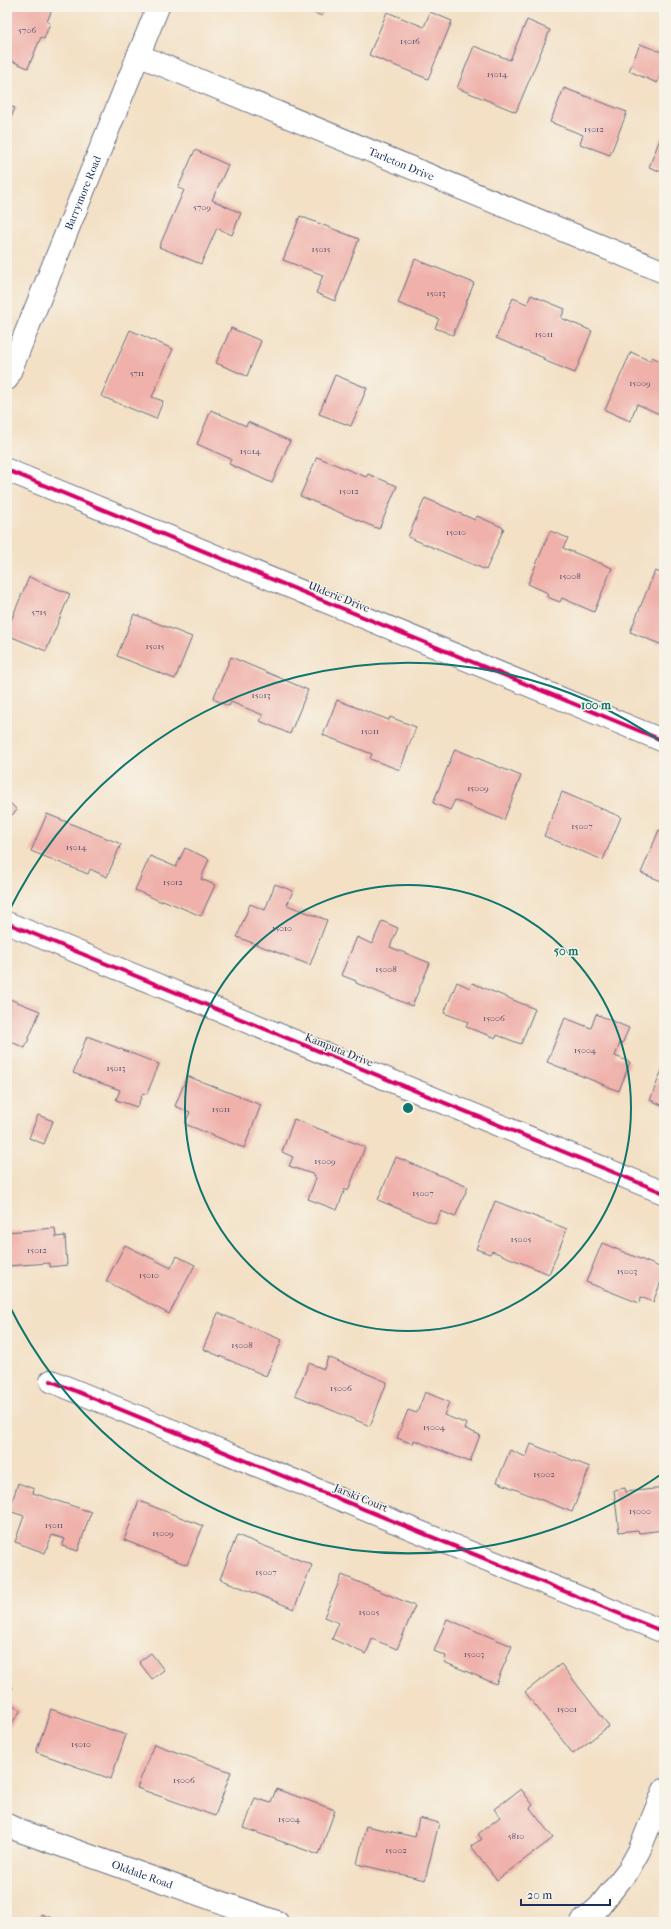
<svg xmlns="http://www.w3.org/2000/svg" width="671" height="1929" font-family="'IM FELL French Canon',serif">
<rect width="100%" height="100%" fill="#f7f3e8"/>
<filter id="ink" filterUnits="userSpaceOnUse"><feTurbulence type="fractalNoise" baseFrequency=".025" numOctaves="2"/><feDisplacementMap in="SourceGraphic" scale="8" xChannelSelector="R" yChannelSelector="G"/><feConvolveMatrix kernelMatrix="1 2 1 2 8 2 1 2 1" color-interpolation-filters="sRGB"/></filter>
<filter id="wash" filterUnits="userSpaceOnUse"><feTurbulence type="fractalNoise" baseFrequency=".012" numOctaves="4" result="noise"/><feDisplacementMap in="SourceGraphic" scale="16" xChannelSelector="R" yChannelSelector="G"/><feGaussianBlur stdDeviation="0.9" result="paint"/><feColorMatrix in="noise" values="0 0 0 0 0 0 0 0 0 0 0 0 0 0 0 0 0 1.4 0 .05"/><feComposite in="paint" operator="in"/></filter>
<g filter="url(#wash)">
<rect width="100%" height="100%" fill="#f3e0c5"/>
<g id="blocks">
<g fill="#efb1aa">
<polygon points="7,7 53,7 47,22 50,23 44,39 41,37 28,68 7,59"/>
<polygon points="298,7 325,7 322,16"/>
<polygon points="387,12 424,27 430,12 452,21 428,79 369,55"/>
<polygon points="527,20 550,30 516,112 457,88 474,46 510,60"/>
<polygon points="640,44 664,53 664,66 657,83 629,71"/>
<polygon points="564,88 627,112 610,155 580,144 583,135 550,122"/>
<polygon points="7,105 15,108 7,128"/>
<polygon points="664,129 664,173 649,167"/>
<polygon points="195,150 228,165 212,200 241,213 232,235 217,228 201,264 159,247 184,190 178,188"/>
<polygon points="300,216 359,239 335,301 316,293 323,275 283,260"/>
<polygon points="415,259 474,283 453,335 435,328 439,319 398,303"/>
<polygon points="531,295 565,309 561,318 592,331 575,373 543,360 544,358 496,338 513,298 527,304"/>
<polygon points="231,328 261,341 247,376 216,363"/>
<polygon points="130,330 173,349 152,397 163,401 156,419 101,396"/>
<polygon points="631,352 650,361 652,357 664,363 664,416 637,404 630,421 605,410"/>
<polygon points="335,375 367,388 351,426 319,414"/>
<polygon points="211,410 246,426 248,422 290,441 272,483 229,464 231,459 197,444"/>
<polygon points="317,457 366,477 368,474 397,486 379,529 300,496"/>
<polygon points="425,498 475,520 477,516 504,528 486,570 408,537"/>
<polygon points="550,531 568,538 563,548 612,568 594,612 562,598 560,602 547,597 548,593 528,584"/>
<polygon points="655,571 664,574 664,639 660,644 630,632"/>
<polygon points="29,577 70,594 46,651 7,635 7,630"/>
<polygon points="134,614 192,637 175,679 117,656"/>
<polygon points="231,657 308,690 290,734 260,721 263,715 231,702 229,706 213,699"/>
<polygon points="337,700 389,720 390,717 416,727 400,770 370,759 372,754 323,735"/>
<polygon points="455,749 521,776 504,820 455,800 450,810 433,803"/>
<polygon points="562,792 621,817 603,860 544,836"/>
<polygon points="7,800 17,810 7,820"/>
<polygon points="47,814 121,844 107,877 90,869 88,874 31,851"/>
<polygon points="659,830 664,832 664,882 641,873"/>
<polygon points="185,848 209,859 201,879 215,885 201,916 163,900 162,902 135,890 150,856 176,867"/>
<polygon points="275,884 293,891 287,905 327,920 310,965 237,937 250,904 265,910"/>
<polygon points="382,921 398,928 390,947 430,963 412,1006 356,983 356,981 341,975 357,937 372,944"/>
<polygon points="457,982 470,988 472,983 535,1009 521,1044 497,1035 496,1038 466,1027 468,1022 444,1013"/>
<polygon points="7,998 40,1011 25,1048 7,1040"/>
<polygon points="596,1014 629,1028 622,1044 620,1043 615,1056 630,1062 619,1091 547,1062 565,1018 591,1028"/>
<polygon points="87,1036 159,1064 147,1094 143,1093 137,1107 116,1100 120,1090 73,1073"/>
<polygon points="664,1065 664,1106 650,1100"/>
<polygon points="187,1076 261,1105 244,1148 185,1124 190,1112 175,1106"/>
<polygon points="38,1115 53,1121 44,1144 29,1138"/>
<polygon points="294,1119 365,1147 348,1191 345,1189 337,1210 308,1199 316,1178 314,1177 315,1175 289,1166 293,1157 282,1152"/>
<polygon points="396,1157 468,1187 455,1217 441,1211 435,1224 378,1200"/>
<polygon points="495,1201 567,1229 549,1274 492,1251 490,1254 476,1249"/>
<polygon points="55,1228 56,1237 65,1236 67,1265 50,1267 50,1263 7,1266 7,1232"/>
<polygon points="602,1243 664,1269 664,1274 653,1302 641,1297 639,1303 586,1282"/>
<polygon points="125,1245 171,1268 177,1256 195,1265 169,1314 106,1281"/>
<polygon points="218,1313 282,1340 266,1376 203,1349"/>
<polygon points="328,1357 387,1382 370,1426 295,1395 309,1363 324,1369"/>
<polygon points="425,1392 449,1402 444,1415 467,1424 465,1429 480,1435 470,1462 414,1440 413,1444 397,1438 408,1410 417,1413"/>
<polygon points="531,1444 590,1467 572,1512 497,1482 510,1450 526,1457"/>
<polygon points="18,1483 34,1489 33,1493 91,1512 78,1551 62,1546 65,1539 52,1535 45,1553 15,1542 24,1516 9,1511"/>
<polygon points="625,1488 626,1492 664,1488 664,1530 639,1533 638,1530 619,1532 614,1490"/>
<polygon points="139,1501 203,1526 187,1565 124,1540"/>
<polygon points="237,1535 312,1565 294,1609 220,1579"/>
<polygon points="342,1575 415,1606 397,1649 372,1639 366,1654 332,1639 339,1623 324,1617"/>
<polygon points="447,1619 512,1646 496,1684 444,1662 446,1656 434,1651"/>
<polygon points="151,1653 164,1670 152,1679 139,1662"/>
<polygon points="561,1664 609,1726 573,1754 525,1692"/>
<polygon points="7,1684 13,1688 7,1697"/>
<polygon points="7,1701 21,1710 7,1730"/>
<polygon points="51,1709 126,1735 111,1779 36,1752"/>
<polygon points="154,1744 231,1772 215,1816 137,1788"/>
<polygon points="276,1789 335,1810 319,1855 244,1828 255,1798 271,1803"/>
<polygon points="521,1789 533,1805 530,1808 553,1838 497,1880 471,1846 482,1839 478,1834 500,1817 494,1809"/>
<polygon points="419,1818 439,1823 425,1880 357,1864 366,1826 415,1837"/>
<polygon points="41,1914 63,1922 38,1922"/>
</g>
</g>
</g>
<g filter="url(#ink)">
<use href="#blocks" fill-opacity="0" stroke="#676d82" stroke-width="1"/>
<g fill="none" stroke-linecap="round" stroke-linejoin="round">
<defs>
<g id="minor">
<path id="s1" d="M138,55L664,272"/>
<path id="s2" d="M7,379L158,7"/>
<polyline points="7,470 664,741"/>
<polyline points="7,923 664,1193"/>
<polyline points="51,1381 664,1632"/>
<path id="s3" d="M7,1825L20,1831L277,1922"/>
<polyline points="582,1922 599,1907 629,1869 639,1851 664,1790"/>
</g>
</defs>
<use href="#minor" stroke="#676d82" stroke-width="24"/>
<use href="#minor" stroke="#fff" stroke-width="22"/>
<defs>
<g id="cycleway">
<polyline points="7,470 664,741"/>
<polyline points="7,923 664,1193"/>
<polyline points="51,1381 664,1632"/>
</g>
</defs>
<use href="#cycleway" stroke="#f7f3e8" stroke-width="6"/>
<use href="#cycleway" stroke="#d6006c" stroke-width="4"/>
</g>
</g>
<g fill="none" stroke="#0f766e" stroke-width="2">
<circle cx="408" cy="1108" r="223"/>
<path d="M663 1473A445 445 0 0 1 8 1303M8 913A445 445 0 0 1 663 743"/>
</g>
<g text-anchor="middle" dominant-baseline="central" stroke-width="3" stroke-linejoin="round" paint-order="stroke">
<g font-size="9" fill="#505071">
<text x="27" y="30">5706</text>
<text x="410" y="41">15016</text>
<text x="497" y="74">15014</text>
<text x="594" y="129">15012</text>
<text x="202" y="207">5709</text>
<text x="321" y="249">15015</text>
<text x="436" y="293">15013</text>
<text x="544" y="334">15011</text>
<text x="137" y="373">5711</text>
<text x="640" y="383">15009</text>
<text x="250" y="451">15014</text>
<text x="349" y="491">15012</text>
<text x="456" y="532">15010</text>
<text x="570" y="576">15008</text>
<text x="39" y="612">5715</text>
<text x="155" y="646">15015</text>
<text x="261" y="695">15013</text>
<text x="370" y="731">15011</text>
<text x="478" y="788">15009</text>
<text x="582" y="826">15007</text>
<text x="76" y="847">15014</text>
<text x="173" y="882">15012</text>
<text x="282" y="928">15010</text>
<text x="386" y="969">15008</text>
<text x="494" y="1018">15006</text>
<text x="585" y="1050">15004</text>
<text x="116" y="1068">15013</text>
<text x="221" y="1109">15011</text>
<text x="325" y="1161">15009</text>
<text x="423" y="1193">15007</text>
<text x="521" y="1239">15005</text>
<text x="37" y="1250">15012</text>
<text x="627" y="1271">15003</text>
<text x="149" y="1275">15010</text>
<text x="242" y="1345">15008</text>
<text x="341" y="1388">15006</text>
<text x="434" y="1427">15004</text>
<text x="544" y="1474">15002</text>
<text x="640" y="1511">15000</text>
<text x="54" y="1525">15011</text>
<text x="163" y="1533">15009</text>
<text x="266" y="1572">15007</text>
<text x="369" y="1612">15005</text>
<text x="474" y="1654">15003</text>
<text x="567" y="1709">15001</text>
<text x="81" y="1744">15010</text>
<text x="184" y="1780">15006</text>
<text x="289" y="1819">15004</text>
<text x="516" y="1836">5810</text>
<text x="396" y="1850">15002</text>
</g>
<g font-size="11" fill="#1b2f5e" stroke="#f7f3e8">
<text stroke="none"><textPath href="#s1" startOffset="285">Tarleton Drive</textPath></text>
<text stroke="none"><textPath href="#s2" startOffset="201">Barrymore Road</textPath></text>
<text transform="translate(339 597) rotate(22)">Ulderic Drive</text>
<text transform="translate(339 1050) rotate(22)">Kamputa Drive</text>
<text transform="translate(361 1498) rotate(22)">Jarski Court</text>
<text stroke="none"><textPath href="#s3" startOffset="144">Olddale Road</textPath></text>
</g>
</g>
<circle cx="408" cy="1108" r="6" fill="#0f766e" stroke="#f7f3e8" stroke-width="2"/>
<g font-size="12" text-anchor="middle" font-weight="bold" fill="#0f766e" stroke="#f7f3e8" stroke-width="3" stroke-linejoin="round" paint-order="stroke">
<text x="596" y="709">100 m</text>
<text x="566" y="955">50 m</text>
</g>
<rect width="671" height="1929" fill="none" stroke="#f7f3e8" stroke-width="24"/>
<path d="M521 1899v6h89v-6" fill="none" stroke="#1b2f5e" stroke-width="2"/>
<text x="527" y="1899" font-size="12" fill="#1b2f5e" stroke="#f7f3e8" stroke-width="3" paint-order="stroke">20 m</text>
</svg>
